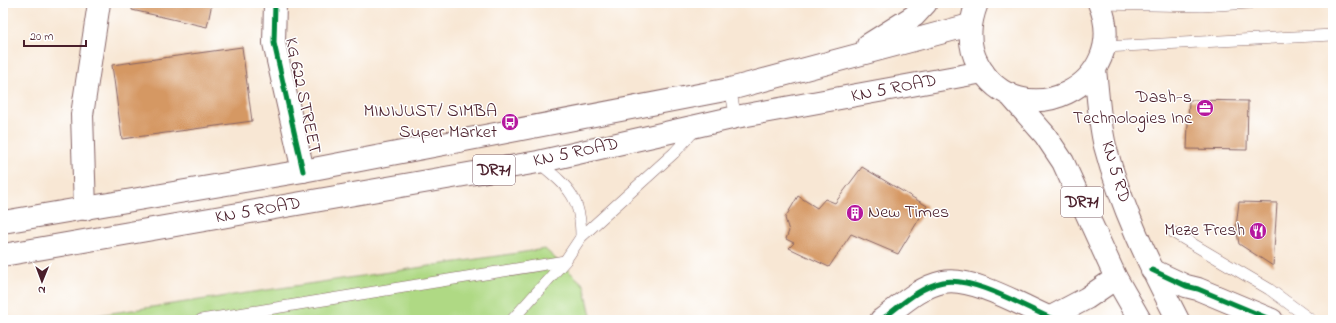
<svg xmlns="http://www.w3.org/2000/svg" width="1336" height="323" font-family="'Indie Flower',sans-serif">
<rect width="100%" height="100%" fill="#fff"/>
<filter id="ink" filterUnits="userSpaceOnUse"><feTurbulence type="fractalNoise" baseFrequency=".025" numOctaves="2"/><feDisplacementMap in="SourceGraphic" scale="8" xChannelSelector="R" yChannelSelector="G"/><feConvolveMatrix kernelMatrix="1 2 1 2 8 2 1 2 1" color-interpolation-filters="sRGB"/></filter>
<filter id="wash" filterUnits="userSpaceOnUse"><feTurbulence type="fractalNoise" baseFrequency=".012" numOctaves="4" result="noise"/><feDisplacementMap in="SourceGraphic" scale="16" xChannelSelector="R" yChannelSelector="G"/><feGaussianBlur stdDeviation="0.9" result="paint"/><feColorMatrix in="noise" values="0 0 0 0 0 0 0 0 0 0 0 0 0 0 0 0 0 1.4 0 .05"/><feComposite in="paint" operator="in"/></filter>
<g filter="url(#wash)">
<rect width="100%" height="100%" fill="#f8e7d4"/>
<polygon fill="#afd984" stroke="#7c7c58" points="545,249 584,285 592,320 64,320"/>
<g id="blocks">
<g fill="#d59864">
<polygon points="132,3 212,3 207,27 132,10"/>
<polygon points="242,47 252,121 122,139 112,65"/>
<polygon points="1189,100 1248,101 1247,150 1187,149"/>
<polygon points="862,167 927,206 898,254 851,234 829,267 789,248 794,243 786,239 789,231 785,218 798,196 817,208 825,199 835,203"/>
<polygon points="1239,202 1277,203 1273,266 1239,244 1236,227"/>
</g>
</g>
</g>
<g filter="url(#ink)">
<use href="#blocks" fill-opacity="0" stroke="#876566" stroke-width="1"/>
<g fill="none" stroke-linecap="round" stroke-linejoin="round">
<defs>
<g id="service">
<polyline points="1100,4 1202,6 1250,3"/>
<polyline points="1105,47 1333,35"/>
<polyline points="730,89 736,117"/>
<path d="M538,162C568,187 581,196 581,237"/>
<polyline points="1174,233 1269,289 1311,320"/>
<polyline points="201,320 565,261"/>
<polyline points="512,320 565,261 581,237 674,153 696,129"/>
</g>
<g id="minor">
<polyline points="275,3 274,43 303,171"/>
<polyline points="1152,270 1186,286 1198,289 1272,320"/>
<polyline points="1049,318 1087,298 1116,278"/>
<path d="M881,320C900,306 919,287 943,282C973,276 1026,308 1055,320"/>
</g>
<polyline id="secondary" points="85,209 82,115 99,3"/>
<g id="primary">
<path d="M977,3C969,24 967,44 978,64C1019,140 1134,85 1099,3"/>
<polyline points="868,45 914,16 926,3"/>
<path d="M1095,70C1098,95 1099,121 1105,146C1121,207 1149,264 1178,320"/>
<polyline points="1009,94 1045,135 1063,162 1116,278 1140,320"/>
<polyline points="3,222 303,171 730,89 970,25"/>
<polyline points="3,255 538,162 736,117 983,72"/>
</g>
</defs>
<use href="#service" stroke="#876566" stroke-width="12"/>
<use href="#minor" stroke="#876566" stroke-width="24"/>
<use href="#secondary" stroke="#876566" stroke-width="24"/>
<use href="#primary" stroke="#876566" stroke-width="24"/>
<use href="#service" stroke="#fff" stroke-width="11"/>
<use href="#minor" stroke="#fff" stroke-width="22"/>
<use href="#secondary" stroke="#fff" stroke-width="22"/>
<use href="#primary" stroke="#fff" stroke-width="22"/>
<defs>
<g id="cycleway">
<polyline points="275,3 274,43 303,171"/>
<polyline points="1152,270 1186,286 1198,289 1272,320"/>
<path d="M881,320C900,306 919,287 943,282C973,276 1026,308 1055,320"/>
</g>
</defs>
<use href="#cycleway" stroke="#fff" stroke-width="8"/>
<use href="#cycleway" stroke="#00873e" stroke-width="5"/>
</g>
</g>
<defs>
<symbol id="office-disc" viewBox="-11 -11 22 22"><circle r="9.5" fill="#b5179e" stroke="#fff"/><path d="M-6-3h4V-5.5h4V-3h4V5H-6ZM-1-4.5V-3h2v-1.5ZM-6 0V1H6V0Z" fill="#fff"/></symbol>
<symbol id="bus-disc" viewBox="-11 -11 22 22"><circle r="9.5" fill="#b5179e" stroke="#fff"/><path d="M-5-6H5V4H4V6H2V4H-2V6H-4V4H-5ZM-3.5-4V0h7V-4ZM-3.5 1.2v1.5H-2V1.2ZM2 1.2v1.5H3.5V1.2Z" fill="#fff"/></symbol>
<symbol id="building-disc" viewBox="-11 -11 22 22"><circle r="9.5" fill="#b5179e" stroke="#fff"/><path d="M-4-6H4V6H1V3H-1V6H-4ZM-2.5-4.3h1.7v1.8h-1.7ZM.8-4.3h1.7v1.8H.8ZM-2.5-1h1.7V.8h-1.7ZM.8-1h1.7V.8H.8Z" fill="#fff"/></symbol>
<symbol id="restaurant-disc" viewBox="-11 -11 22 22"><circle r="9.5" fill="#b5179e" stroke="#fff"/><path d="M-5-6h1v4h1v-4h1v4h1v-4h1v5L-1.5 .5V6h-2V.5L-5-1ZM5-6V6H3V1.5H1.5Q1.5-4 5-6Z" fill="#fff"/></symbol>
</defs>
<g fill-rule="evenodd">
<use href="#office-disc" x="1195" y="98" width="20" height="20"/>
<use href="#bus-disc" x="500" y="112" width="20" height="20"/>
<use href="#building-disc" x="845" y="203" width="20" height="20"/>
<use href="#restaurant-disc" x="1248" y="221" width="20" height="20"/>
</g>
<g text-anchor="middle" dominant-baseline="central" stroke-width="3" stroke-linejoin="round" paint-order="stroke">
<g fill="#fff" stroke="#80626b" stroke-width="1">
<rect x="473" y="155" width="42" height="30" rx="3"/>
<rect x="1061" y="187" width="42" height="30" rx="3"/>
</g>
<g font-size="17" font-weight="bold" fill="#4a1f2b">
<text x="494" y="170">DR71</text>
<text x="1082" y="202">DR71</text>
</g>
<g font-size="18" fill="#4a1f2b" stroke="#fff">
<text transform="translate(894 89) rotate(-11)">KN 5 ROAD</text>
<text transform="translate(302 96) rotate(78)">KG 622 STREET</text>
<text transform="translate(576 153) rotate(-12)">KN 5 ROAD</text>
<text transform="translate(1115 172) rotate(73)">KN 5 RD</text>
<text transform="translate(258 211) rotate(-10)">KN 5 ROAD</text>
</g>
<g font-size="18" fill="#4a1f2b" stroke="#fff" text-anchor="end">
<text x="1192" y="98">Dash-s<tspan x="1192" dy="21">Technologies Inc</tspan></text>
<text x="497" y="112">MINIJUST/ SIMBA<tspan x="497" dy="21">Super Market</tspan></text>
<text x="868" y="213" text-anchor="start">New Times</text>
<text x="1245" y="231">Meze Fresh</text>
</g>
</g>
<rect width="1336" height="323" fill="none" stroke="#fff" stroke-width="16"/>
<g transform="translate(42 281) rotate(181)" stroke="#ffffff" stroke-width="3" paint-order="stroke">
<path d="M0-3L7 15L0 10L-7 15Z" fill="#4a1f2b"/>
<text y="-6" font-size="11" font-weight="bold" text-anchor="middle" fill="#4a1f2b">N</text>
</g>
<path d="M24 40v6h62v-6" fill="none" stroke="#4a1f2b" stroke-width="2"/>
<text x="30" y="40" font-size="12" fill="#4a1f2b" stroke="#ffffff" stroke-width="3" paint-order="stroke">20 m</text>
</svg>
